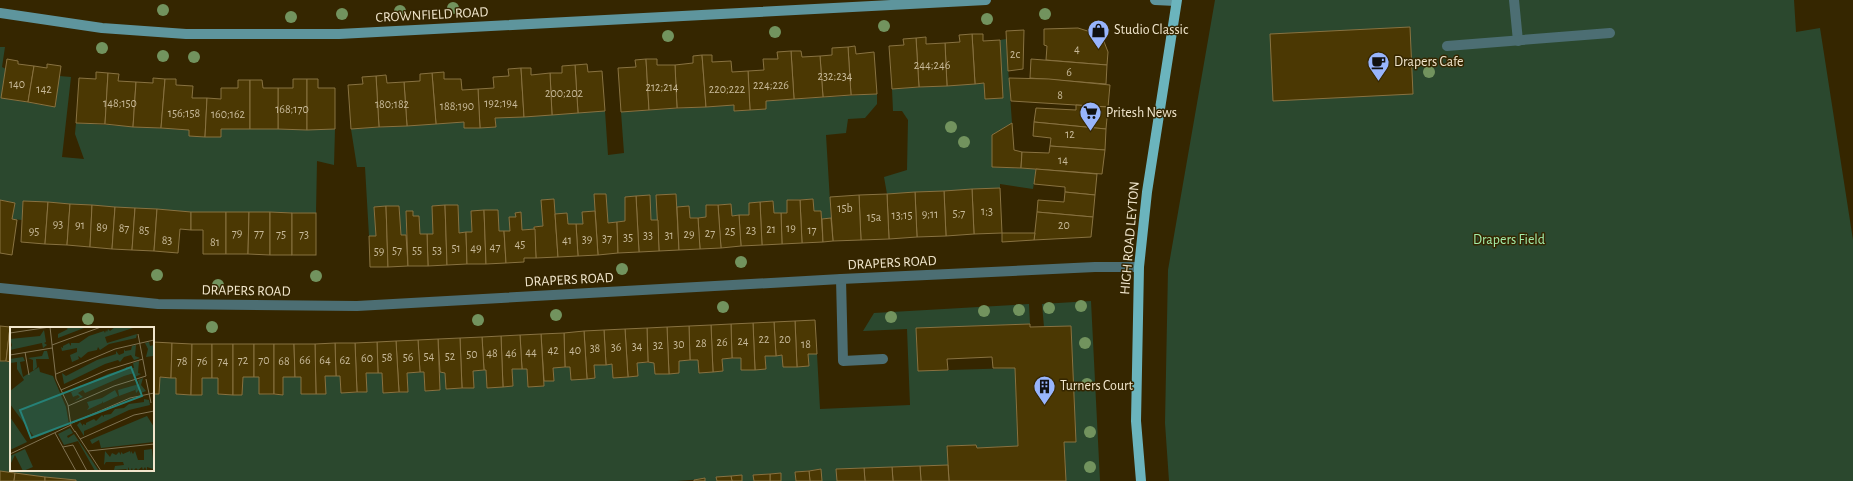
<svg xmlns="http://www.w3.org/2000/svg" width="1853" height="481" font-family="'Alegreya Sans',sans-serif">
<rect width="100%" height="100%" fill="#352600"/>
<g fill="#2b482e">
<polygon points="1215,0 1794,0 1796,32 1820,28 1853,240 1853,481 1169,481 1165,423 1168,270"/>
<polygon points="1006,39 1012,123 992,135 992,167 1036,169 1033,189 1000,184 1000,188 887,194 884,177 907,170 908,120 902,111 893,111 892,89 984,83 985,99 1003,98 1000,40"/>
<polygon points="0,47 5,47 2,67 6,69 1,98 55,107 59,76 71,77 62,157 84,159 75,134 76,123 189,130 189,136 221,137 221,129 335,129 334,165 317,161 316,213 191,212 23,201 22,220 12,219 15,203 0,200"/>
<polygon points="877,94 877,104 865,118 848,119 846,133 826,135 831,218 822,219 821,211 814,211 813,199 787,200 787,213 774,213 773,201 749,203 749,215 732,216 731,204 706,205 706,217 690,218 689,206 677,207 676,194 656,195 658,220 651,220 636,196 625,197 625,221 608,223 606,194 595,194 595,211 583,212 583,224 568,224 567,214 555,214 554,199 542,200 543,226 534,226 535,229 522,230 516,213 516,217 510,231 499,231 498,210 471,211 472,232 459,233 458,205 445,205 433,234 420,234 419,216 413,216 413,211 406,211 406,235 401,235 399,206 374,207 376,236 369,236 365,167 357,167 351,129 464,122 465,128 496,127 495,118 605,111 608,155 624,153 621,112 734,105 735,111 766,109 766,101"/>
<polygon points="1091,301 1100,481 1066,481 1064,442 1076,441 1071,326 1044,327 1042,304"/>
<polygon points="1029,304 1030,324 916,328 918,371 1015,368 1018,446 977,448 976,445 948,446 948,465 837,469 837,481 822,481 821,469 795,472 796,481 781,481 780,473 753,475 754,481 742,481 742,476 716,478 717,481 705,481 705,479 677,481 76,481 0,471 0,361 11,362 11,470 153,470 153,394 159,394 160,377 176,378 176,394 202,395 202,378 218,378 218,394 242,395 243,377 259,377 259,394 283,395 283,377 301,377 301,394 325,394 325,376 340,376 341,393 366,392 366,373 382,373 383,393 408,392 407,373 424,372 425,391 440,390 440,372 445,373 446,389 474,388 473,371 486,370 488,388 513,386 512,369 527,369 528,387 544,386 544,381 554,381 553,368 570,367 571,380 595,378 594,365 612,364 613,378 638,376 637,363 654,363 655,374 679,373 679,361 698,360 699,373 723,371 722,359 741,358 741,370 766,369 765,356 782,355 783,367 809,366 808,354 817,354 820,409 910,405 907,329 863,331 874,313"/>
</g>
<g fill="#4b3803" stroke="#887241">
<polygon points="1410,27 1413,94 1273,101 1270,34"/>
<polygon points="1078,28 1094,33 1103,39 1108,52 1107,65 1046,60 1047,46 1044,45 1044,29"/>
<polygon points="1024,30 1023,69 1008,71 1006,31"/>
<polygon points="972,34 983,34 983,41 1000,40 1003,98 985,99 984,83 975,84"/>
<polygon points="972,34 975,84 947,86 945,43 960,42 959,35"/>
<polygon points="926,37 926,44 945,43 947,86 919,87 916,38"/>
<polygon points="916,38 919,87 892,89 889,46 904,45 903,39"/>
<polygon points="855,46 856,54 874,52 877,94 851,95 848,47"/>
<polygon points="848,47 851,95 823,97 820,56 832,55 832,48"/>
<polygon points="791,51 801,51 802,57 820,56 823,97 794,99"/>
<polygon points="791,51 794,99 766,101 766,109 750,110 748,71 764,70 763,59 778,59 777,52"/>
<polygon points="702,55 706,107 677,108 675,65 693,63 693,56"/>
<polygon points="702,55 712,55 712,62 731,61 732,72 748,71 750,110 734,111 734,105 706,107"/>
<polygon points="7,59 18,61 18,64 34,66 28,102 1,98"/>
<polygon points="646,59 649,110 621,112 618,68 636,67 635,60"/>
<polygon points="646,59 657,59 657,65 675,65 677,108 649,110"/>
<polygon points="1031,59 1107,65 1106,84 1030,78"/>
<polygon points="47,64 61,66 55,107 28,102 34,66 47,68"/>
<polygon points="587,64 588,72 602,71 605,111 578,113 575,65"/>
<polygon points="575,65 578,113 552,115 550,73 562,73 562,66"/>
<polygon points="521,68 524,117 495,118 496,127 480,128 478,89 494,88 493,77 509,76 508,69"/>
<polygon points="521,68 531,68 531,75 550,73 552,115 524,117"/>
<polygon points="96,72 108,73 105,124 76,123 79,78 96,79"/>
<polygon points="444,72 444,79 461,79 462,90 478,89 480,128 464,128 464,122 436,124 432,73"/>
<polygon points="108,73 119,74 118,81 136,82 133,127 105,124"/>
<polygon points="432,73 436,124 407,126 404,82 420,81 420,74"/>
<polygon points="386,75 387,83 404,82 407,126 379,127 376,76"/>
<polygon points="376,76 379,127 351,129 348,85 363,84 362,77"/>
<polygon points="153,78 165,79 161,128 133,127 136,82 153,83"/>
<polygon points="1009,78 1049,79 1110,85 1108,107 1011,101"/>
<polygon points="165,79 176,79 176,85 193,86 192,98 207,98 205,137 189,136 189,130 161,128"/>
<polygon points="293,79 307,79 307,130 278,129 278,88 293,88"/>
<polygon points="307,79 318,79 318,88 335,88 335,129 307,130"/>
<polygon points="238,80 250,80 250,129 221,129 221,137 205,137 207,98 221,99 221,88 238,88"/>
<polygon points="250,80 262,80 263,88 278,88 278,129 250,129"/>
<polygon points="1076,105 1108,107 1106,129 1034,122 1036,108 1076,110"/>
<polygon points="1034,122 1106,129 1105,150 1050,146 1051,138 1033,136"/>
<polygon points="1012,123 1014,150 1022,152 1021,168 992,167 992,135"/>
<polygon points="1050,146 1105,150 1102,174 1021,168 1022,152 1049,153"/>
<polygon points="1036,169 1097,174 1095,195 1065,192 1065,187 1034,184"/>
<polygon points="1000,188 1002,233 974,234 972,189"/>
<polygon points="972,189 974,234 946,236 944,191"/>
<polygon points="944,191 946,236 917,237 915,192"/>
<polygon points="915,192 917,237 889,239 887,194"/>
<polygon points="1065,192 1095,195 1093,217 1037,212 1038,200 1064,202"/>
<polygon points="594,194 606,194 608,223 617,222 618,253 598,255"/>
<polygon points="676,194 679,250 659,251 656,195"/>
<polygon points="887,194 889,239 861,240 859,195"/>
<polygon points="650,195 651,220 658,220 659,251 639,252 636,196"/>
<polygon points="859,195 861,240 833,241 830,197"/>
<polygon points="636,196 639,252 618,253 617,222 625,221 625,197"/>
<polygon points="554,199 558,257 536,258 534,227 543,226 541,200"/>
<polygon points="813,199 814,211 821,211 823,242 802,243 800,200"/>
<polygon points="0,200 15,203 12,219 17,220 12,255 0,253"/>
<polygon points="787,200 800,200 802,243 782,244 781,213 787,213"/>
<polygon points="23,201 48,202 45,244 21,242"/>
<polygon points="773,201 774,213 781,213 782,244 762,245 760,202"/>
<polygon points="48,202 70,204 67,245 45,244"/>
<polygon points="760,202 762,245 741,246 739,215 749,215 749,203"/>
<polygon points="70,204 92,205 90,247 67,245"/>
<polygon points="731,204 732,216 739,215 741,246 721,248 718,205"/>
<polygon points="92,205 115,207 112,249 90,247"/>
<polygon points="445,205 447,265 428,266 427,234 433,234 432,206"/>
<polygon points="445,205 458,205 459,233 466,232 467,264 447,265"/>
<polygon points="706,205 718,205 721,248 700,249 698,218 706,217"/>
<polygon points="386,206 388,267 370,267 369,236 376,236 374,207"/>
<polygon points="386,206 399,206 401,235 406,235 408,266 388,267"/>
<polygon points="689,206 690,218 698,218 700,249 679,250 677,207"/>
<polygon points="115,207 135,208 132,250 112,249"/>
<polygon points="135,208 157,209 154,251 132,250"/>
<polygon points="157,209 191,212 191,230 180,229 178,253 154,251"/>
<polygon points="484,210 486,264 467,264 466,232 472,232 471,211"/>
<polygon points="484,210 498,210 499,231 504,231 506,263 486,264"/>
<polygon points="406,211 413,211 413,216 419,216 420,234 427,234 428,266 408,266"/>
<polygon points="595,211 598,255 578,256 576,224 583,224 582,212"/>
<polygon points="191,212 226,212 226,254 203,254 203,230 191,230"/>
<polygon points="226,212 249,212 248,254 226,254"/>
<polygon points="249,212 270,212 270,255 248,254"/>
<polygon points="270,212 292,213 292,255 270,255"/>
<polygon points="521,212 522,230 535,229 536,258 524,258 524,262 506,263 504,231 510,231 509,217 516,217 515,213"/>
<polygon points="1037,212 1093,217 1091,237 1034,240"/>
<rect x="292" y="213" width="24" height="42"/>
<polygon points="567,213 568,224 576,224 578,256 558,257 555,214"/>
<polygon points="831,218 833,241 823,242 822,219"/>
<polygon points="1002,233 1035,233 1034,240 1002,242"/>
<polygon points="815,320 817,354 808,354 809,366 797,367 795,321"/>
<polygon points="795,321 797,367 783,367 782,355 776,356 774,322"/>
<polygon points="774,322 776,356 765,356 766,369 755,370 753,323"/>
<polygon points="753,323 755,370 741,370 741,358 732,358 731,324"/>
<polygon points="731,324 732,358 722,359 723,371 713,372 711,325"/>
<polygon points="1030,324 1030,327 1071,326 1076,442 1064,442 1066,481 949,481 947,446 976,445 977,448 1018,446 1015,368 993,368 992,357 947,359 948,370 918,371 916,328"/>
<polygon points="711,325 713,372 699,373 698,360 690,360 689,326"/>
<polygon points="0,326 10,327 6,361 0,361"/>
<polygon points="689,326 690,360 679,361 679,373 669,374 667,327"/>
<polygon points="10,327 15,328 11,328 11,362 6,361"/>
<polygon points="667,327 669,374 655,374 654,363 648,362 647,328"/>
<polygon points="647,328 648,362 637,363 638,376 628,377 625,329"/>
<polygon points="625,329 628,377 613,378 612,364 606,365 604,330"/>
<polygon points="604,330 606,365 594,365 595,378 587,379 584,331"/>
<polygon points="584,331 587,379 571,380 570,367 565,367 564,333"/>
<polygon points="564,333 565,367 553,368 554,381 544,381 541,334"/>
<polygon points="541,334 544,386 528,387 527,369 522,369 520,335"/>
<polygon points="520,335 522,369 512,369 513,386 503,387 501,336"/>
<polygon points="501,336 503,387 487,388 486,370 484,370 482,337"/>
<polygon points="482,337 484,370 473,371 474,388 462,388 460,338"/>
<polygon points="460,338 462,388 446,389 445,373 440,372 438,339"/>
<polygon points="438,339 440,390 425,391 424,372 420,372 418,340"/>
<polygon points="418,340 420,372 407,373 408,392 399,392 396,341"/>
<polygon points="396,341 399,392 383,393 382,373 378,373 377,342"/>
<polygon points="153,342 172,343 171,378 160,377 159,394 153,394"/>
<polygon points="377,342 378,373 366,373 367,392 357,392 355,343"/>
<polygon points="172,343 192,344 191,395 176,394 176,378 171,378"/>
<polygon points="335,343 355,343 357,392 341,393 340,376 336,376"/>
<polygon points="335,343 336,376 325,376 326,394 316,394 315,344"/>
<polygon points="192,344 212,344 212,378 202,378 202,395 191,395"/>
<polygon points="212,344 233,344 233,395 218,394 218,378 212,378"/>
<polygon points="233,344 254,344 254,377 243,377 242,395 233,395"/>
<polygon points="254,344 274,344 274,394 259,394 259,377 254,377"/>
<polygon points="274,344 294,344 295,377 283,377 283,395 274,394"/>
<polygon points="294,344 315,344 316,394 301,394 301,377 295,377"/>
<polygon points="948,465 949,481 921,481 920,466"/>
<polygon points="920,466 921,481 893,481 892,467"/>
<polygon points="892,467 893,481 865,481 864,468"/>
<polygon points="864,468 865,481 837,481 836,469"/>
<polygon points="821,469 822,481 810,481 809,471"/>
<polygon points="0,471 15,473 14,481 0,481"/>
<polygon points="809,471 810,481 796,481 795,472"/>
<polygon points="15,473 45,477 45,481 14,481"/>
<polygon points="781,473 781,481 770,481 770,474"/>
<polygon points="770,474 770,481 754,481 753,475"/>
<polygon points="742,475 742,481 732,481 731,476"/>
<polygon points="731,476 732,481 717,481 716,477"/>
<polygon points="45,477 76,480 76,481 45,481"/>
<polygon points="705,478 705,481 694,481 694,480"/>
</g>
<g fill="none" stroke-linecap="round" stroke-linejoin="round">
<g stroke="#4c6e73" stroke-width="10">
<polyline points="1514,0 1518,41"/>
<polyline points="1447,46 1610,33"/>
<polyline points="841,279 843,361 883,359"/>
</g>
<polyline stroke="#4c6e73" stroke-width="10" points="0,288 158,304 357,306 841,279 1095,267 1139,267"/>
<g stroke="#5e959d" stroke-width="10">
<polyline points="1155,0 1176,1"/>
<polyline points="0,13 102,28 186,34 339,34 986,0"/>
</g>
<polyline stroke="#6bb4bd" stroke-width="10" points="1141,481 1136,421 1139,267 1147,192 1177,0"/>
</g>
<g fill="#72935e">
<circle cx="453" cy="8" r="6"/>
<circle cx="163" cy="10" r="6"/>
<circle cx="400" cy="11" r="6"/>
<circle cx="342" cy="14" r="6"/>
<circle cx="1045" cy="14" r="6"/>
<circle cx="291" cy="17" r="6"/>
<circle cx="987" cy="19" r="6"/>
<circle cx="884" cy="26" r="6"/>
<circle cx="775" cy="32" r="6"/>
<circle cx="668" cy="36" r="6"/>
<circle cx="102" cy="48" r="6"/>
<circle cx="163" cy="56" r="6"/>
<circle cx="194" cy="57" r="6"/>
<circle cx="1429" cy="72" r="6"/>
<circle cx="951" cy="127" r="6"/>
<circle cx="964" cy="142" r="6"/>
<circle cx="741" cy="262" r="6"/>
<circle cx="622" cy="269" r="6"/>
<circle cx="157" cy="275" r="6"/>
<circle cx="316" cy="276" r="6"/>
<circle cx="218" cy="285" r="6"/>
<circle cx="1081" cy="306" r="6"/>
<circle cx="723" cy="307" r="6"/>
<circle cx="1049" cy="308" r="6"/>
<circle cx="1019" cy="310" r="6"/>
<circle cx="984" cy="311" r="6"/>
<circle cx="556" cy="315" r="6"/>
<circle cx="891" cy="317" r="6"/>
<circle cx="88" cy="319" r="6"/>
<circle cx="478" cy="320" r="6"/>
<circle cx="212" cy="327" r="6"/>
<circle cx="1085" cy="343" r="6"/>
<circle cx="1087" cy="384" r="6"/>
<circle cx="1090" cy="432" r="6"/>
<circle cx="1090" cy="467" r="6"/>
</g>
<defs>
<symbol id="shop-pin" viewBox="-11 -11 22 30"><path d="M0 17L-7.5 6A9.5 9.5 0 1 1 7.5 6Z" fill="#98b5fd" stroke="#352600"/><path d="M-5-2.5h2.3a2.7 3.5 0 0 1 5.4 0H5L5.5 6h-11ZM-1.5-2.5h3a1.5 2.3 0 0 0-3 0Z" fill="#111"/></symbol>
<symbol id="cafe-pin" viewBox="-11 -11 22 30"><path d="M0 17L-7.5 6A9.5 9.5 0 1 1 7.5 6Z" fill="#98b5fd" stroke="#352600"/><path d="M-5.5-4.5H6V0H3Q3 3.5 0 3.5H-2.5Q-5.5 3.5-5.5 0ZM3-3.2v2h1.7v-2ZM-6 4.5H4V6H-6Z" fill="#111"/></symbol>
<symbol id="supermarket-pin" viewBox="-11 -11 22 30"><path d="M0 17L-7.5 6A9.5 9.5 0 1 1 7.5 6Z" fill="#98b5fd" stroke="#352600"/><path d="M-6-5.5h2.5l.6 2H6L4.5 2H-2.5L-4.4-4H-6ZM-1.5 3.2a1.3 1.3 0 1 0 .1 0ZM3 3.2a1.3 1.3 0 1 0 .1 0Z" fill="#111"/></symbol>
<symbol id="building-pin" viewBox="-11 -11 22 30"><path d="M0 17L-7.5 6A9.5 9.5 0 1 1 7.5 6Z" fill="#98b5fd" stroke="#352600"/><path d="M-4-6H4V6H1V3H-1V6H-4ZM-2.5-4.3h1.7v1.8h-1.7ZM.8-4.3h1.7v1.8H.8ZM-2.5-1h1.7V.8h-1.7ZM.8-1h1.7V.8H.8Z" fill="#111"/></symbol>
</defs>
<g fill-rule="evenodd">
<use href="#shop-pin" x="1086" y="18" width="25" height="34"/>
<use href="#cafe-pin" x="1366" y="50" width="25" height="34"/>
<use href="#supermarket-pin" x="1078" y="100" width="25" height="34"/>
<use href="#building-pin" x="1032" y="374" width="25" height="34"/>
</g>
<g text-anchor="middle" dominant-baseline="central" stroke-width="3" stroke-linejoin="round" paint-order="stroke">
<g font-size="12" fill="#c8ba9a">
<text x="1077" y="49">4</text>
<text x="1015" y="54">2c</text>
<text x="932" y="65">244;246</text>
<text x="1069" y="72">6</text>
<text x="835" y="76">232;234</text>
<text x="17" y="84">140</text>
<text x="771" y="85">224;226</text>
<text x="662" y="87">212;214</text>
<text x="44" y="89">142</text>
<text x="727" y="89">220;222</text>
<text x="564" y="93">200;202</text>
<text x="1060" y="95">8</text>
<text x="120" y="103">148;150</text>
<text x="501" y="103">192;194</text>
<text x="392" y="104">180;182</text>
<text x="457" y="106">188;190</text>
<text x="292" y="109">168;170</text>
<text x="184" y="113">156;158</text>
<text x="228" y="114">160;162</text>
<text x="1070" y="134">12</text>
<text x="1063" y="160">14</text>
<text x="845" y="208">15b</text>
<text x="987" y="211">1;3</text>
<text x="959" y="213">5;7</text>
<text x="930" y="214">9;11</text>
<text x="902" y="215">13;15</text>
<text x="874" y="217">15a</text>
<text x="58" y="224">93</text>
<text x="80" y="225">91</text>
<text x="1064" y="225">20</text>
<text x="102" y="227">89</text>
<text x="124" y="228">87</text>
<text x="791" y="228">19</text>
<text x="771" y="229">21</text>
<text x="144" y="230">85</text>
<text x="751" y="230">23</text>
<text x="812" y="230">17</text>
<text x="34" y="231">95</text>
<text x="730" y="231">25</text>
<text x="237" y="233">79</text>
<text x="259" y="233">77</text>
<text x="710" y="233">27</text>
<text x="281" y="234">75</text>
<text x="304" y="234">73</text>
<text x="689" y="234">29</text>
<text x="648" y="235">33</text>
<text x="669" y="235">31</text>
<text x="628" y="237">35</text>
<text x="607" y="238">37</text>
<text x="587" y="239">39</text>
<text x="167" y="240">83</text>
<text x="567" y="240">41</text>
<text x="215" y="242">81</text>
<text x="520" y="244">45</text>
<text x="495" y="247">47</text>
<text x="456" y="248">51</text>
<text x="476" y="248">49</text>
<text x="397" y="250">57</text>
<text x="417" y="250">55</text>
<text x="437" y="250">53</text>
<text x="379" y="251">59</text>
<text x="764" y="339">22</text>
<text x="785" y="339">20</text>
<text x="743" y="341">24</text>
<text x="722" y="342">26</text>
<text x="701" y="343">28</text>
<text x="679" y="344">30</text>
<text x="806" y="344">18</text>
<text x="658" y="345">32</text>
<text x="637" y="346">34</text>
<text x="616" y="347">36</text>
<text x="595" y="348">38</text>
<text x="553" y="350">42</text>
<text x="575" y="350">40</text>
<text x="531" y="352">44</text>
<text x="492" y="353">48</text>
<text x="511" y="353">46</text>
<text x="472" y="354">50</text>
<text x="429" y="356">54</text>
<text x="450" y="356">52</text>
<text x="387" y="357">58</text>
<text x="408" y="357">56</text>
<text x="367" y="358">60</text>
<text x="243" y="360">72</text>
<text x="264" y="360">70</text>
<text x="305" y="360">66</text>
<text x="325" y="360">64</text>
<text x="345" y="360">62</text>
<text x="182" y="361">78</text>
<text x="202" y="361">76</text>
<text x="223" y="361">74</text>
<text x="284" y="361">68</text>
</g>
<g font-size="14" fill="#f1e6cc" stroke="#352600">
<text transform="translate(432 15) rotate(-3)">CROWNFIELD ROAD</text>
<text transform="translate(1130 238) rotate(-85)">HIGH ROAD LEYTON</text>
<text transform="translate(892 263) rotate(-3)">DRAPERS ROAD</text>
<text transform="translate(569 280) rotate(-3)">DRAPERS ROAD</text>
<text transform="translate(246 291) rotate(1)">DRAPERS ROAD</text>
</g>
<g font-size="14" fill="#f1e6cc" stroke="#352600" text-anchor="start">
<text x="1114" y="30">Studio Classic</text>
<text x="1394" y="62">Drapers Cafe</text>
<text x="1106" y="113">Pritesh News</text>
<text x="1060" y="386">Turners Court</text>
</g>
<g font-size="14" fill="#a3edaa" stroke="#352600">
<text x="1509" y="240">Drapers Field</text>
</g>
</g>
<g transform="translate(10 327)">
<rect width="144" height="144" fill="#352600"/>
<path d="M55,0H74V1L48,11V7L58,2ZM105,0L123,1L95,10L97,16L127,7L126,11L99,17L90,23L88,20L87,23L78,25L71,31L68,29L69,32L62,35L60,28L67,25V21L52,24L51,20L53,21V19L59,16L61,19V16H69L79,9L94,4L95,6L96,3L97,5L98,2L100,4ZM34,3L36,15L34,16L37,18L33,21L32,16L0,23L2,18L0,12L30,9ZM139,15L140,19L144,18V26L143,29L136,30L138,22L135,16ZM126,18L125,29L130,31L124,33L121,28L114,30L110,35L108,33L95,37L54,57L52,46L56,49L87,33L106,27V24L109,28L114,26V22L115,24L121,23L122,19ZM34,24H37L39,32H26L27,40L24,43H23V33L18,31L32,29ZM13,30L15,34L10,35L13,50L29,40L30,45L43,49L56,80L59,97L25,111L0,77V64L14,53L7,42V35L0,36V32ZM129,34L128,46L131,47L125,50L124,46L114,49L75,66L73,63L68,66L73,70L64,74L70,70L68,68L63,70L61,65L71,60L70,58L72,59L98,47L116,42V40L124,41L123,36ZM133,51L131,58L136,64L131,66L129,63L126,66L125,61V63L109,69L108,63L129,57L128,53ZM105,63L108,69L93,76L92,74V76L77,83L79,80L77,75L92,71ZM134,72L139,73L140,78L119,83L81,101L74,104V109L67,98L70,95L73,99V97L76,98V96L84,92L86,94L92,88L94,90V88L101,87L105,82L114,81L119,77L134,75ZM137,89L144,100V115L91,121L89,113L82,117L80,113ZM0,90L17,115L0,123ZM60,101L63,106L57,109L58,111L64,107L89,144H85L68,114L54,118L48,107ZM15,122L23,140L13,144L5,128L0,138V129ZM142,122L144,141V139L143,142L137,140V144L135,140L133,143L132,140L128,143L126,141L123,144L122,141L120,144L118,140V144L116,142L104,143L105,139L114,138L113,135H96L94,138L95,124L100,130L102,126L106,128L109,125L111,128V125L113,127L120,124L121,127V124L123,127L125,124L128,133H134V123Z" fill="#2b482e"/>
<path fill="none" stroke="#807352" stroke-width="1" d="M40,0L46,52L58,78L61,99L65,105M0,6L40,0M42,18L91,0M15,25L19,48M0,28L42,21M46,47L105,22L144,13M136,52L141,76M51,63L97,43L133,32M58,79L104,59L136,49L128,7M62,96L120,71L144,66M65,104L91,144M45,106L66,144M70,112L124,88L144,84M53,120L63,118L77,144M78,124L144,117M0,127L61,98"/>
<path fill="#268177" fill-opacity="0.15" stroke="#268177" stroke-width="2" d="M121,40L132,69L21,111L10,83Z"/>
<rect width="144" height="144" fill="none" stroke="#f1e6cc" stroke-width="2"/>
</g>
</svg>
